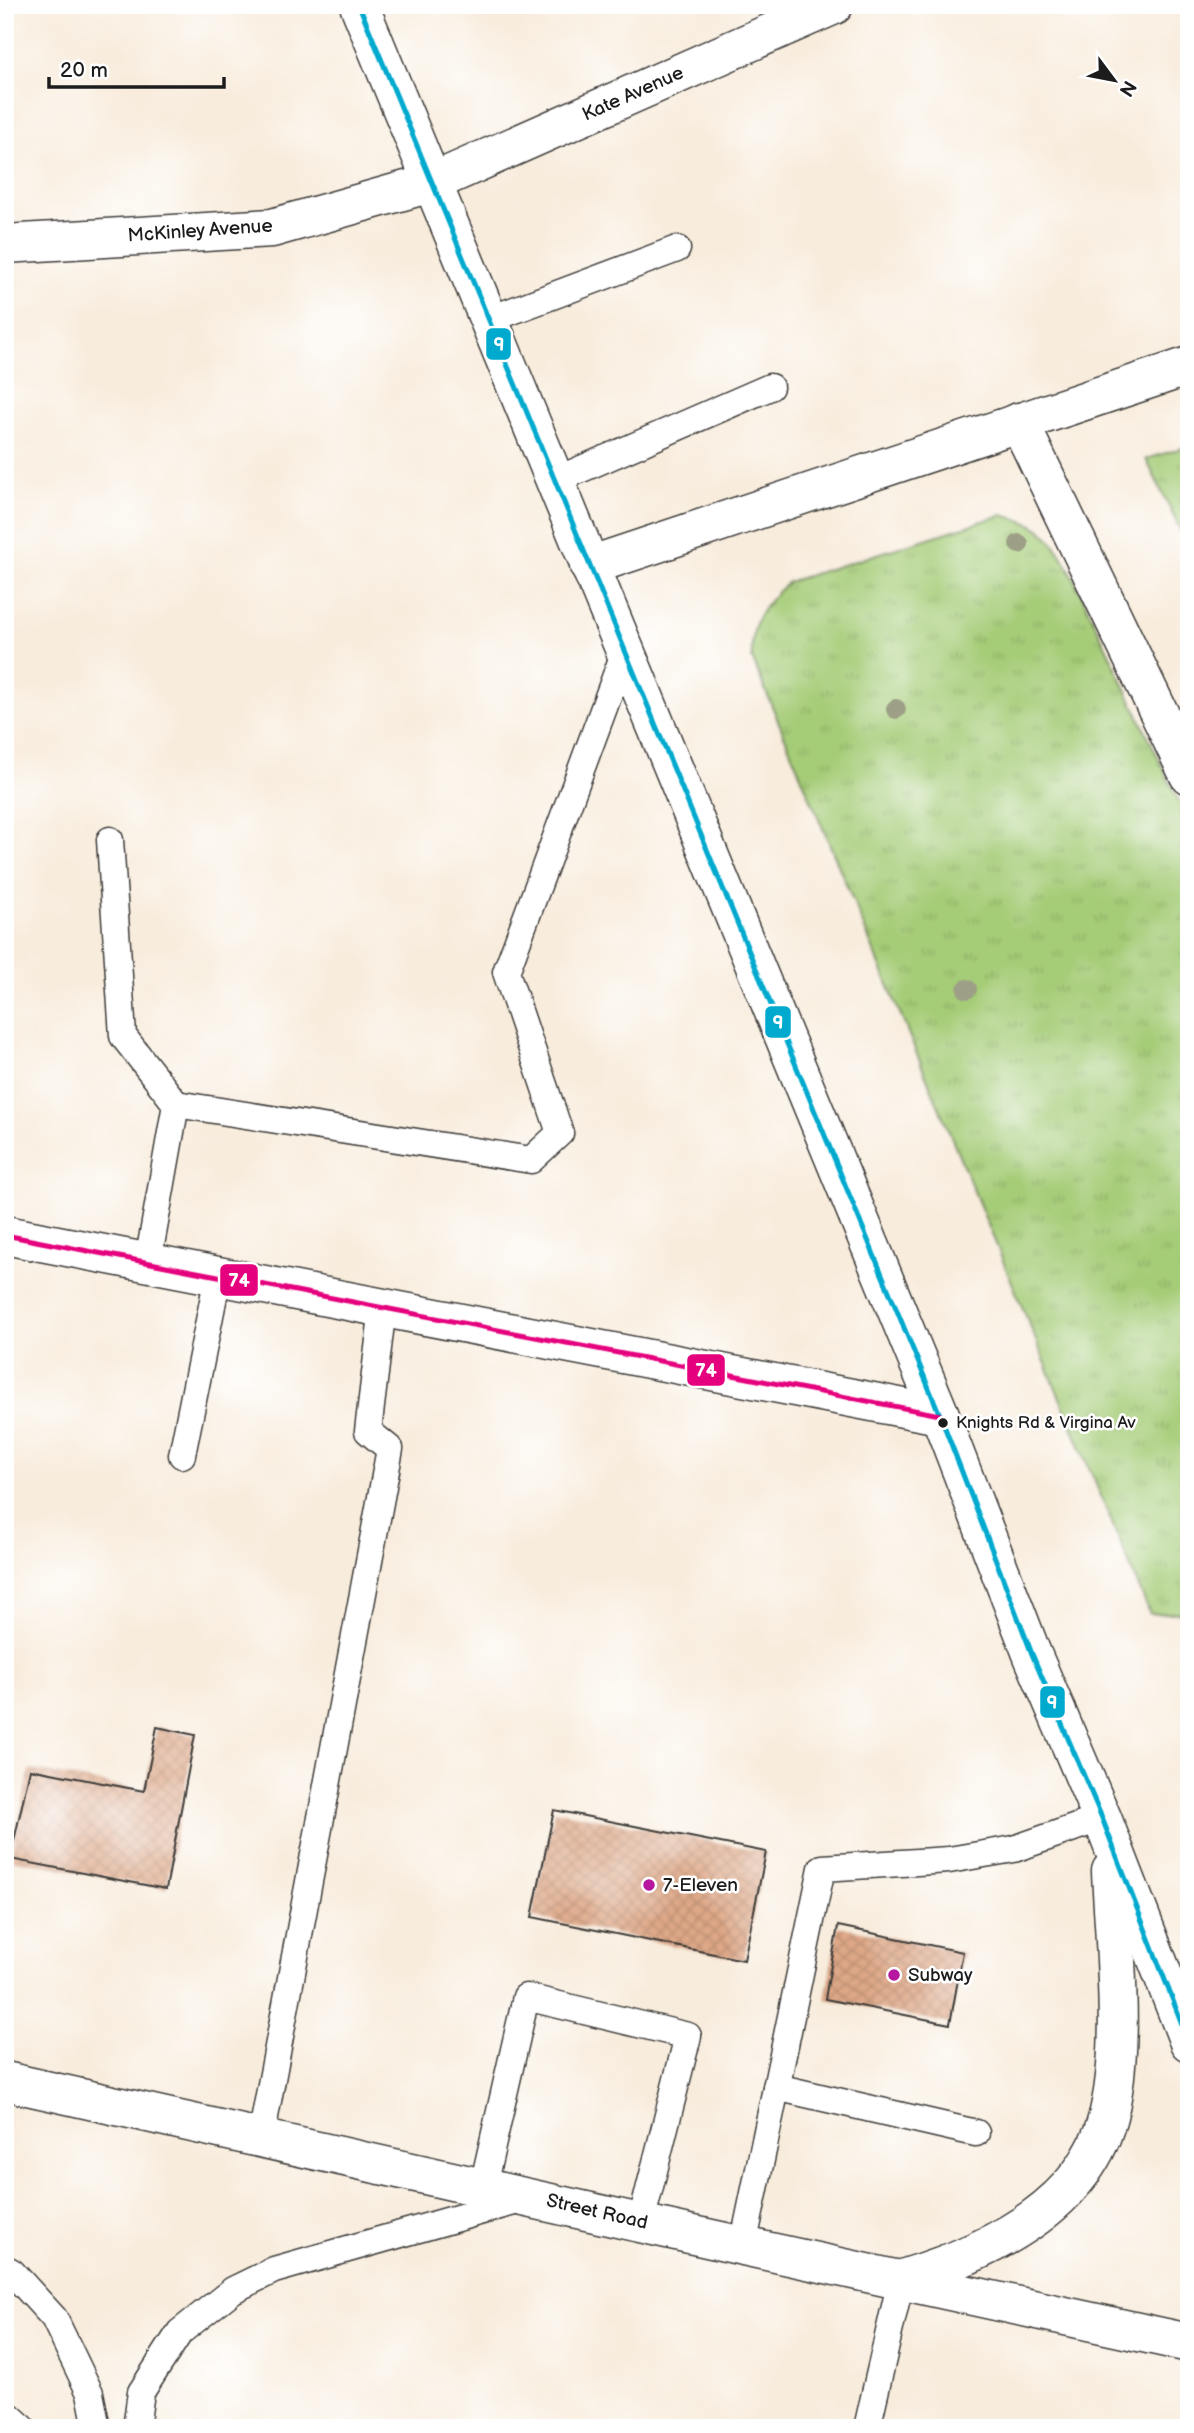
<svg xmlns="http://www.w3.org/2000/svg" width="1194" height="2433" font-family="'Balsamiq Sans',sans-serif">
<defs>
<pattern id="grass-tufts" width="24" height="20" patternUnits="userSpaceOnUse" patternTransform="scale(1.75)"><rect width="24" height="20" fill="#a5cc77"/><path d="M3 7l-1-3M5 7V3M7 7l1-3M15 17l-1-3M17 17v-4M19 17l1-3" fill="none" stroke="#8daf66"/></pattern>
<pattern id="building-cross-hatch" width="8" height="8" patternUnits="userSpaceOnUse" patternTransform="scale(1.75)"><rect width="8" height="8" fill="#dea887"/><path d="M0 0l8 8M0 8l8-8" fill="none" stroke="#be9074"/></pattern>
</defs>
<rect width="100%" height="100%" fill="#fff"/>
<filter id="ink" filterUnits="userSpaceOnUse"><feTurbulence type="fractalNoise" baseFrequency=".0143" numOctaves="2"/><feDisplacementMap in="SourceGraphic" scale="14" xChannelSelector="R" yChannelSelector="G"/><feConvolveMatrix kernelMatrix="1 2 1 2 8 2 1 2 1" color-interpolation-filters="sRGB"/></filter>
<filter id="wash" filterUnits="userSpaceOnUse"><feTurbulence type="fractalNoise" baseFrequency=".00686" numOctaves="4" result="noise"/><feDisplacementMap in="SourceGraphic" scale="28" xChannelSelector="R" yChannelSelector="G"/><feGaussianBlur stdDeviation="1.57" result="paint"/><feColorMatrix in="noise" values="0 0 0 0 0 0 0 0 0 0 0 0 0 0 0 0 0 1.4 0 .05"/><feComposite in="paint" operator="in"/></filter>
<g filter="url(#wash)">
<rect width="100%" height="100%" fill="#f8ecdc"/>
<g fill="url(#grass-tufts)" stroke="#60744a" stroke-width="2">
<polygon points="1189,446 1189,548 1146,459"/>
<path d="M1002,515C1043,525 1048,532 1069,568L1189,823V1612L1150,1614L752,658C750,622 762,605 788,582Z"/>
</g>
<g id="blocks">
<g fill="url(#building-cross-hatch)">
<polygon points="157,1727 195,1735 166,1889 10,1859 30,1769 144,1791"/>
<polygon points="554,1810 766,1852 744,1960 532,1917"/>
<polygon points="838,1926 963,1952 950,2024 825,1999"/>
</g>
</g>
</g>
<g filter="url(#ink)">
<use href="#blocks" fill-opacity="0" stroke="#3d3b39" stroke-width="2"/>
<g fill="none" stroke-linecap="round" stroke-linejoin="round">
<defs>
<g id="lane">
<polyline points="488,320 677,249"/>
<polyline points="554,481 770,387"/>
<polyline points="110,840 123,1036 176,1104"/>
<polyline points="148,1262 176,1104 531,1160 560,1133 506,972 625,651"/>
<polyline points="182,1455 218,1276"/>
<polyline points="776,2087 976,2133"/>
<polyline points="261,2138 390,1449 368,1431 383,1307"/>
<polyline points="483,2186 526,1997 688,2036 641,2222"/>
<polyline points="743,2246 822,1868 949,1860 1014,1849 1102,1818"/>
<polyline points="5,2268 12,2272 54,2318 90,2393 97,2428"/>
<polyline points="5,2412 23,2428"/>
<polyline points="136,2428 141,2392 180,2332 233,2290 274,2270 521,2200"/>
<polyline points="867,2428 901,2280"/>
</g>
<g id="street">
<polyline points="5,244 272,228 431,183 834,5"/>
<polyline points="1019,422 1189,775"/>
<polyline points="589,566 1189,366"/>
<polyline points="5,1235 940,1415"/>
</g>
<g id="primary">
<polyline points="359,5 940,1415 1032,1654 1102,1818 1189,2042"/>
<polyline points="5,2081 743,2246 1189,2343"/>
<path d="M902,2279C978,2256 1071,2214 1102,2135C1129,2065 1114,1946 1111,1871"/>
</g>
</defs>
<use href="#lane" stroke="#3d3b39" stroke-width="29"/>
<use href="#street" stroke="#3d3b39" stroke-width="41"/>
<use href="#primary" stroke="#3d3b39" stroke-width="41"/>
<use href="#lane" stroke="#fff" stroke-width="26"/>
<use href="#street" stroke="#fff" stroke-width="38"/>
<use href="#primary" stroke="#fff" stroke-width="38"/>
<defs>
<polyline id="bus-1" points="359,5 940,1415 1032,1654 1102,1818 1189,2042"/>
<polyline id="bus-2" points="5,1235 940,1415"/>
</defs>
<use href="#bus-1" stroke="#fff" stroke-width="10"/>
<use href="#bus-2" stroke="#fff" stroke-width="10"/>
<use href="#bus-1" stroke="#00a9ce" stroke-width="5"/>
<use href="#bus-2" stroke="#e5007d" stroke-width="5"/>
</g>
<g fill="#9da086">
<circle cx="1019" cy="544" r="10"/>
<circle cx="896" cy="709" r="10"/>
<circle cx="967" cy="989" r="10"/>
</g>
</g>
<circle fill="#1c1c1c" stroke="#fff" stroke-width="2.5" cx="943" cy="1423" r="6"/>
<g fill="#b5179e" stroke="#fff" stroke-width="2.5">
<circle cx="649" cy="1885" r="7"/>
<circle cx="894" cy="1975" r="7"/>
</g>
<g text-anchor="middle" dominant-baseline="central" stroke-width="5" stroke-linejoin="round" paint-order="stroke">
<g font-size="17" fill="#1c1c1c" stroke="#fff" text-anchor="start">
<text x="956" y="1423">Knights Rd &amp; Virgina Av</text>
</g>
<g font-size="19" fill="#1c1c1c" stroke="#fff">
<text transform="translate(633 94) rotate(-24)">Kate Avenue</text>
<text transform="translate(200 231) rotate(-4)">McKinley Avenue</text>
<text transform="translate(597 2212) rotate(13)">Street Road</text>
</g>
<g font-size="19" fill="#1c1c1c" stroke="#fff" text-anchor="start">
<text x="663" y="1885">7-Eleven</text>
<text x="908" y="1975">Subway</text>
</g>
</g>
<g stroke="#fff" stroke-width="2.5">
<rect x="485" y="327" width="27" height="34" rx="7" fill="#00a9ce"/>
<rect x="764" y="1005" width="28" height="34" rx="7" fill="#00a9ce"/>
<rect x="219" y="1263" width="40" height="34" rx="7" fill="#e5007d"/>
<rect x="686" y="1353" width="40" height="34" rx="7" fill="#e5007d"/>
<rect x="1039" y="1685" width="27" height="34" rx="7" fill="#00a9ce"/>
</g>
<g font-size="19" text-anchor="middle" font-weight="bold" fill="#fff">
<text x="499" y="351">9</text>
<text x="778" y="1029">9</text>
<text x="239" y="1287">74</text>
<text x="706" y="1377">74</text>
<text x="1052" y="1709">9</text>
</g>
<rect width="1194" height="2433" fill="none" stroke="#fff" stroke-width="28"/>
<g transform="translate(1114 80) rotate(122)" stroke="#ffffff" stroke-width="5" paint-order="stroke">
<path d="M0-5L12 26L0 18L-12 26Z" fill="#1c1c1c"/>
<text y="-10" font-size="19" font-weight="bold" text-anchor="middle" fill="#1c1c1c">N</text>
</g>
<path d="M49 77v10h175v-10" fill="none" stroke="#1c1c1c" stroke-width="3.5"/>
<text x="60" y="77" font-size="21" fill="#1c1c1c" stroke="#ffffff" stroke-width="5" paint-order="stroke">20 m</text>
</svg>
